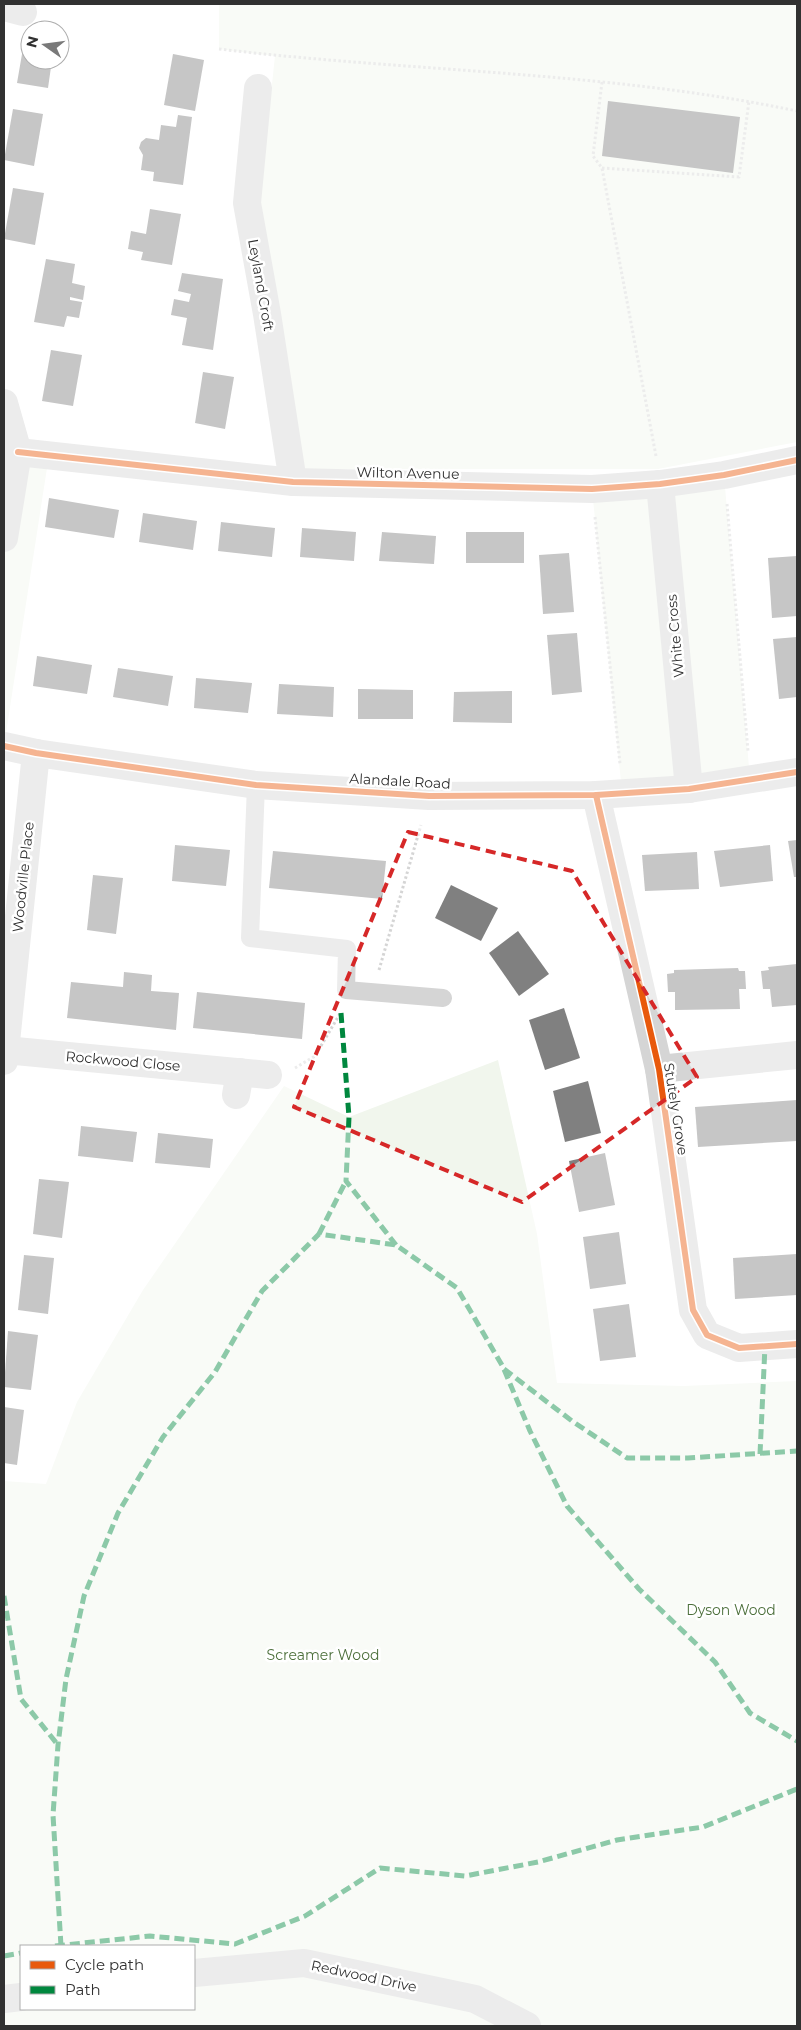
<svg xmlns="http://www.w3.org/2000/svg" width="801" height="2030" font-family="Montserrat,sans-serif">
<rect width="100%" height="100%" fill="#fff"/>
<g fill="#f1f6ed" fill-rule="evenodd">
<polygon points="219,4 797,4 797,442 658,469 303,469 260,197 275,56 219,49"/>
<polygon points="18,452 49,455 4,746 4,538"/>
<polygon points="724,475 750,779 622,792 592,489"/>
<path d="M498,1060L537,1234L557,1383L684,1386L797,1381V2026H4V1481L46,1484L77,1402L143,1290L284,1086L349,1117ZM21,1946H194V2009H21Z"/>
</g>
<g fill="#808080">
<polygon points="26,31 30,32 30,60 52,60 48,88 17,83"/>
<polygon points="173,54 204,60 195,111 164,105"/>
<polygon points="608,101 740,117 733,173 602,156"/>
<polygon points="13,109 43,114 34,166 4,160"/>
<polygon points="178,115 192,117 183,185 153,181 154,172 141,170 143,155 139,148 141,142 146,138 159,140 161,125 176,127"/>
<polygon points="13,188 44,193 35,245 4,239"/>
<polygon points="150,209 181,214 172,265 141,260 143,252 128,249 131,231 146,234"/>
<polygon points="46,259 75,264 72,283 85,286 83,300 70,297 70,300 82,302 79,318 67,316 64,327 34,322"/>
<polygon points="182,273 223,279 213,350 182,345 187,318 171,315 174,299 189,302 191,294 178,291"/>
<polygon points="51,350 82,355 73,406 42,401"/>
<polygon points="203,372 234,377 225,429 195,423"/>
<polygon points="49,498 119,510 114,538 45,527"/>
<polygon points="143,513 197,521 193,550 139,542"/>
<polygon points="221,522 275,528 272,557 218,551"/>
<polygon points="302,528 356,532 354,561 300,557"/>
<polygon points="382,532 436,536 434,564 379,561"/>
<rect x="466" y="532" width="58" height="31"/>
<polygon points="569,553 574,612 543,614 539,555"/>
<polygon points="797,556 797,616 772,618 768,558"/>
<polygon points="577,633 582,692 552,695 547,635"/>
<polygon points="797,637 797,697 779,699 773,639"/>
<polygon points="37,656 92,665 87,694 33,686"/>
<polygon points="118,668 173,676 168,706 113,697"/>
<polygon points="196,678 252,683 248,713 194,708"/>
<polygon points="279,684 334,687 333,717 277,714"/>
<polygon points="358,689 413,690 413,719 358,719"/>
<polygon points="512,691 512,723 453,722 454,692"/>
<polygon points="797,840 797,877 794,877 788,841"/>
<polygon points="175,845 230,850 226,886 172,881"/>
<polygon points="770,845 773,881 720,887 714,851"/>
<polygon points="273,851 386,861 382,899 269,888"/>
<polygon points="697,852 699,889 645,891 642,855"/>
<polygon points="93,875 123,878 116,934 87,930"/>
<polygon points="451,885 498,908 481,941 435,918"/>
<polygon points="518,931 549,974 519,996 489,953"/>
<polygon points="797,964 797,1005 772,1007 770,989 763,989 761,971 769,970 768,967"/>
<polygon points="738,968 739,971 745,971 746,989 739,989 740,1009 675,1010 675,992 668,992 667,974 674,973 674,970"/>
<polygon points="124,972 152,975 151,991 179,993 176,1030 67,1018 71,982 123,987"/>
<polygon points="197,992 305,1003 302,1039 193,1028"/>
<polygon points="564,1008 580,1058 545,1070 529,1020"/>
<polygon points="588,1081 601,1133 565,1142 553,1091"/>
<polygon points="797,1100 797,1141 698,1147 695,1107"/>
<polygon points="81,1126 137,1132 133,1162 78,1156"/>
<polygon points="158,1133 213,1139 210,1168 155,1163"/>
<polygon points="605,1153 615,1205 579,1212 569,1161"/>
<polygon points="39,1179 69,1182 62,1238 33,1234"/>
<polygon points="619,1232 626,1284 590,1289 583,1237"/>
<polygon points="797,1254 797,1295 735,1299 733,1258"/>
<polygon points="24,1255 54,1258 48,1314 18,1310"/>
<polygon points="629,1304 636,1357 600,1361 593,1309"/>
<polygon points="8,1331 38,1335 31,1390 4,1387"/>
<polygon points="4,1407 24,1410 17,1465 4,1463"/>
</g>
<g fill="none" stroke-linecap="round" stroke-linejoin="round">
<g stroke="#d5d5d5" stroke-width="3" stroke-dasharray="2.5 2.5" stroke-linecap="butt">
<path d="M219,49C411,72 607,71 797,111"/>
<polyline points="602,82 593,156 602,168 656,456"/>
<polyline points="602,168 739,177 749,101"/>
<polyline points="727,504 748,751"/>
<polyline points="595,517 620,764"/>
<polyline points="379,970 421,825"/>
<polyline points="295,1068 315,1056 341,1012"/>
</g>
<polyline stroke="#d5d5d5" stroke-width="18" points="256,785 250,938 347,949 346,990 443,998"/>
<g stroke="#d5d5d5" stroke-width="28">
<polyline points="4,7 23,12"/>
<polyline points="258,88 247,203 267,314 293,482"/>
<polyline points="4,403 18,452 4,538"/>
<polyline points="18,452 293,482 592,489 660,484 724,475 797,460"/>
<polyline points="660,484 689,789"/>
<polyline points="4,746 36,753 256,785 429,796 596,795 689,789 797,772"/>
<polyline points="596,795 659,1069 693,1310 707,1335 739,1348 797,1344"/>
<polyline points="5,1050 268,1075"/>
<polyline points="4,1061 36,753"/>
<polyline points="659,1069 797,1055"/>
<polyline points="236,1095 240,1072"/>
<polyline points="194,1973 304,1963 475,1999 527,2026"/>
<polyline points="4,1999 21,1997"/>
</g>
<g stroke="#00873e" stroke-width="5" stroke-dasharray="10 5" stroke-linecap="butt">
<polyline points="341,1013 349,1117 346,1181 396,1245"/>
<polyline points="319,1234 346,1181"/>
<polyline points="504,1369 572,1421 627,1458 688,1458 797,1451"/>
<polyline points="760,1454 765,1346"/>
<polyline points="4,1596 21,1699 58,1745"/>
<polyline points="55,1946 150,1936 235,1944 305,1916 380,1868 465,1876 538,1862 617,1840 703,1827 797,1789"/>
<polyline points="61,1946 53,1815 58,1745 66,1679 84,1596 118,1513 163,1437 215,1372 262,1291 319,1234 396,1245 457,1288 503,1367 530,1431 567,1506 639,1589 715,1662 750,1713 797,1741"/>
<polyline points="4,1956 21,1953"/>
</g>
<defs>
<g id="cycleway">
<polyline points="18,452 293,482 592,489 660,484 724,475 797,460"/>
<polyline points="4,746 36,753 256,785 429,796 596,795 689,789 797,772"/>
<polyline points="596,795 659,1069 693,1310 707,1335 739,1348 797,1344"/>
</g>
</defs>
<use href="#cycleway" stroke="#fff" stroke-width="9"/>
<use href="#cycleway" stroke="#e8590c" stroke-width="6"/>
</g>
<path d="M0 0H801V2030H0ZM408,832L572,871L697,1077L522,1202L294,1107Z" fill="#fff" fill-opacity=".55" fill-rule="evenodd"/>
<path fill="none" stroke="#d62828" stroke-width="4" stroke-dasharray="10 6" stroke-linejoin="round" d="M408,832L572,871L697,1077L522,1202L294,1107Z"/>
<g text-anchor="middle" dominant-baseline="central" stroke-width="5" stroke-linejoin="round" paint-order="stroke">
<g font-size="14" fill="#313131" stroke="#fff">
<text transform="translate(261 285) rotate(80)">Leyland Croft</text>
<text transform="translate(408 473) rotate(1)">Wilton Avenue</text>
<text transform="translate(675 636) rotate(-95)">White Cross</text>
<text transform="translate(400 781) rotate(3)">Alandale Road</text>
<text transform="translate(23 877) rotate(-84)">Woodville Place</text>
<text transform="translate(123 1061) rotate(5)">Rockwood Close</text>
<text transform="translate(676 1109) rotate(81)">Stutely Grove</text>
<text transform="translate(364 1976) rotate(12)">Redwood Drive</text>
</g>
<g font-size="14" fill="#4d703c" stroke="#fff">
<text x="731" y="1610">Dyson Wood</text>
<text x="323" y="1655">Screamer Wood</text>
</g>
</g>
<rect width="801" height="2030" fill="none" stroke="#313131" stroke-width="10"/>
<rect x="20" y="1945" width="175" height="65" fill="#ffffff" stroke="#adadad"/>
<rect x="30" y="1961" width="25" height="8" fill="#e8590c" stroke="#adadad"/>
<text x="65" y="1970" font-size="15" fill="#313131">Cycle path</text>
<rect x="30" y="1986" width="25" height="8" fill="#00873e" stroke="#adadad"/>
<text x="65" y="1995" font-size="15" fill="#313131">Path</text>
<g transform="translate(45 45) rotate(284)"><circle r="24" fill="#ffffff" stroke="#adadad"/>
<path d="M0-4L9 19L0 12L-9 19Z" fill="#797979"/>
<text y="-8" font-size="14" font-weight="bold" text-anchor="middle" fill="#313131">N</text>
</g>
</svg>
